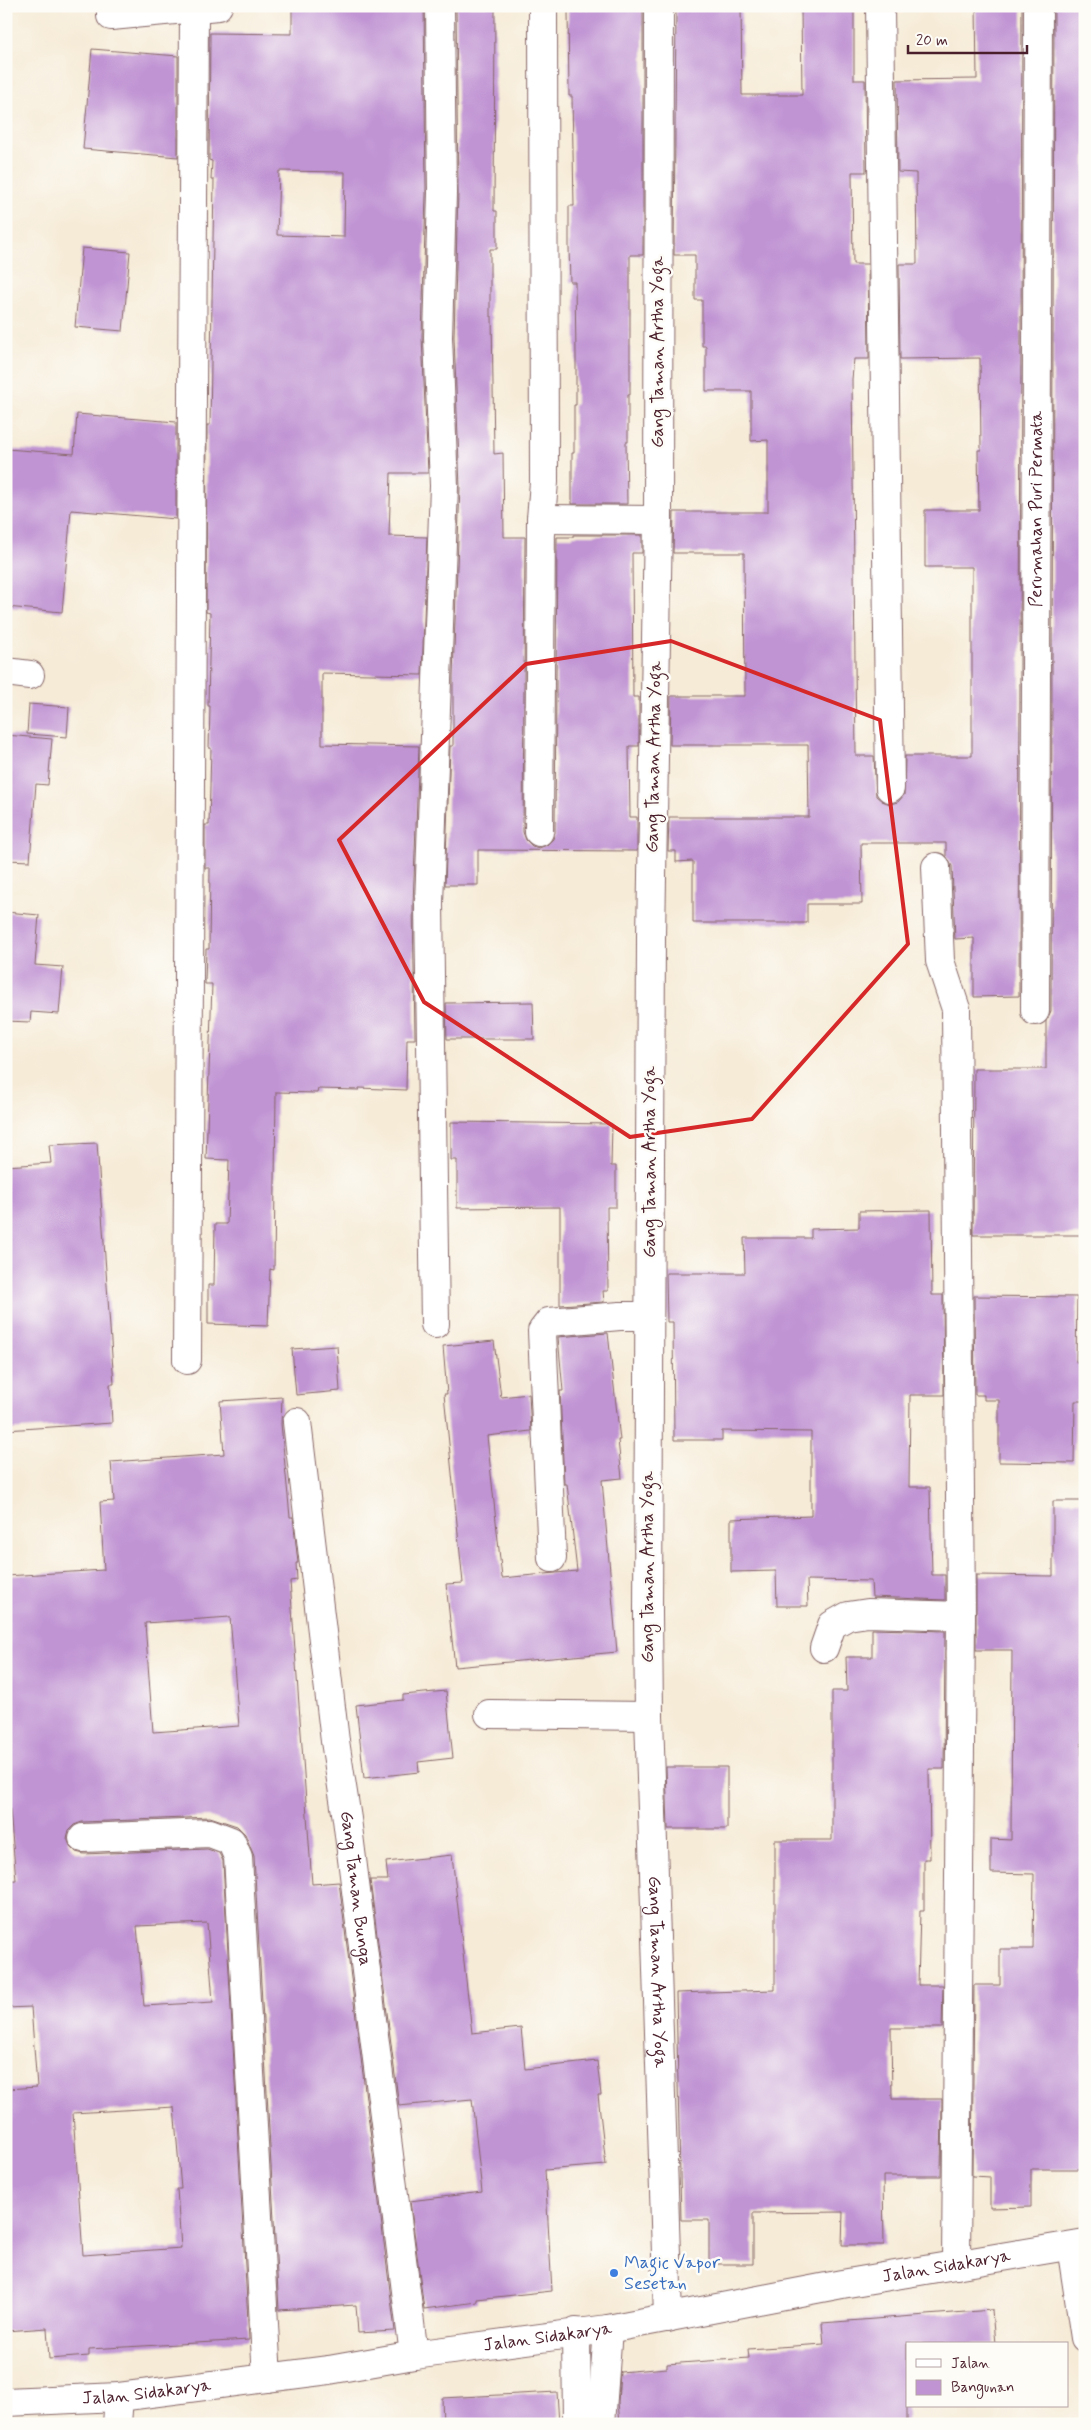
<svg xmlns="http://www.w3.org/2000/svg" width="1091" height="2430" font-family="Mynerve,sans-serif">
<rect width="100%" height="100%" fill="#fdfcf7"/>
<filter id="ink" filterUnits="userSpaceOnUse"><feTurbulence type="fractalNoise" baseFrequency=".02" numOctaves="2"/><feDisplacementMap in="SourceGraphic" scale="10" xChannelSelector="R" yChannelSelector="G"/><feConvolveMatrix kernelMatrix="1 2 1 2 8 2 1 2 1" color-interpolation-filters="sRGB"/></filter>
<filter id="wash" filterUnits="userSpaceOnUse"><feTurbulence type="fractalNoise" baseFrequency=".0096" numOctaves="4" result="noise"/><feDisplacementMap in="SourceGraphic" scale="20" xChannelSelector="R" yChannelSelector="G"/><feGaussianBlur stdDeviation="1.12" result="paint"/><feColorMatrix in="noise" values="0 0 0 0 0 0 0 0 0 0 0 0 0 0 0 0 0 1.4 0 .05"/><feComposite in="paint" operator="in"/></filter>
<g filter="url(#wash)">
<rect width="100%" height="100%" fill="#f6ebd7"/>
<g id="blocks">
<g fill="#c093d3" fill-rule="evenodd">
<path d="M292,6H424L426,193L422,337L428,473H391L389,536L427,537L422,675L322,673V744L419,746L413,904L415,1039H407L406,1090L359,1088V1090L318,1089L317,1093L276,1092L274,1270L270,1269L268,1326L208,1324V1285H214L215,1224H227L229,1160L206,1159L212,984H205L206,949H209L210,868H205V825H209L211,748H209L210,706H208L210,613L206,612L207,425H210L214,180H211L212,161L209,160L210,33L292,34ZM279,171L345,172L344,237L277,235Z"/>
<polygon points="456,6 495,6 494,211 497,211 497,249 490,249 490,316 492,316 494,454 503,453 504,537 525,537 523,832 526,840 532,846 539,848 547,845 553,839 555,832 557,537 573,537 573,535 642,535 642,553 632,553 633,697 639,697 639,746 629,746 630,817 637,817 637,851 478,850 478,885 445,885 450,746 453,746 453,676 460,487 454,337 458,193"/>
<polygon points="676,6 741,6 742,95 802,95 801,7 854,7 854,80 865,80 866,172 852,172 853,264 868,264 869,359 854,359 852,379 856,756 874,756 876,796 882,801 890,804 898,802 904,795 905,756 972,756 972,567 925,567 925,510 979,510 978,450 981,450 980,358 900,359 899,264 917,264 916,173 898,172 897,80 977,79 976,6 1022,6 1019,996 974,997 974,938 955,939 952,866 946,856 946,843 861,843 862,904 807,904 807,923 693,923 693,861 676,862 676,851 668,851 669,817 809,817 808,745 670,745 671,696 745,696 744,553 673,553 674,512 768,512 768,440 751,441 751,391 706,391 706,346 702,346 702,300 695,300 695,255 674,255"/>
<polygon points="1054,6 1085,6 1085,912 1082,1007 1082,1069 1085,1069 1085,1235 973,1235 974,1069 1046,1069 1046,1021 1051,1011"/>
<polygon points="568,9 643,9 643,255 630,255 630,395 628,395 628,442 626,442 627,504 572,504 572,453 574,453 574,405 576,405 576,355 575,282 570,282 569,248 569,206 574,206 572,96 569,96"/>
<polygon points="92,49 178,56 178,157 83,149"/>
<polygon points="82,248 130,252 123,331 75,327"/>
<polygon points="77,414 176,422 176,519 71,510 62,612 6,607 6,449 74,454"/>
<polygon points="29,704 69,707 67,737 27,734"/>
<polygon points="6,735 52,739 48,785 36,784 30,861 6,860"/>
<polygon points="6,912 39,915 35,965 63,967 59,1014 31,1012 30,1022 6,1021"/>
<polygon points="533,1002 534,1039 447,1039 446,1003"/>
<polygon points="451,1122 612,1124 611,1166 616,1166 616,1207 607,1207 608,1291 603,1291 604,1302 560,1305 560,1207 457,1208 457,1160 451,1160"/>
<polygon points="97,1143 114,1384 110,1384 112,1423 6,1430 6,1166 51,1163 49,1145"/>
<polygon points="931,1210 932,1295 943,1295 944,1395 910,1395 909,1487 930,1487 932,1575 945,1575 945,1600 872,1597 871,1581 807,1580 808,1606 777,1606 776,1571 731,1572 731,1519 811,1516 811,1432 722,1431 722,1440 674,1440 673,1322 667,1322 666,1273 745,1273 744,1238 811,1238 811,1229 859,1228 859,1211"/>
<polygon points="974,1296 1077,1297 1076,1362 1085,1362 1085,1401 1075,1401 1074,1463 999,1462 999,1400 984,1400 984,1395 975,1395"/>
<polygon points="608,1333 620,1440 618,1440 622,1478 602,1480 617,1652 455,1667 446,1584 463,1583 444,1394 447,1394 443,1346 494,1341 501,1397 529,1394 531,1431 487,1436 502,1578 577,1571 567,1484 564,1484 560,1391 563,1391 558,1337"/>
<polygon points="337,1346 340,1391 296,1395 292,1349"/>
<path d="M282,1397L281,1424L290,1517H293L298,1563H296L297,1580L290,1581L312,1884L339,1882L395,2331L358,2333L356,2305L279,2310L254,1856L245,1834L237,1826L210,1817L82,1822L74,1825L69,1830L67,1838L70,1846L76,1852L84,1854L207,1849L219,1853L223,1861L249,2340L89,2349V2356L49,2359L47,2328L6,2331V2089L37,2087L31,2007L6,2008V1881L16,1880L6,1762V1576L104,1570L100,1502L114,1501L111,1462L224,1454L220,1401ZM230,1617L239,1726L153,1732L145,1623ZM207,1923L213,2002L144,2006L137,1926ZM174,2107L181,2189H177L181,2248L83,2255L73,2113Z"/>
<polygon points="1053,1501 1085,1501 1085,1651 1082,1651 1081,1836 1085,1836 1083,2062 1085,2062 1085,2169 1031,2169 1031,2207 990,2208 990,2177 972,2176 974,1985 1000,1985 1000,1949 1033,1949 1034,1874 991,1873 991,1839 1011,1840 1012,1650 976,1650 976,1575 1053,1576"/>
<polygon points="872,1629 945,1631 944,1769 929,1769 930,1859 924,1859 924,1911 920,1911 918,1985 943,1985 942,2028 891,2028 892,2099 942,2099 941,2176 883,2176 884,2245 842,2245 843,2212 753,2213 753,2264 709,2264 709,2220 681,2220 676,1993 775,1990 775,1840 832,1840 832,1691 847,1691 846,1657 872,1657"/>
<polygon points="446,1691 453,1758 418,1762 419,1772 364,1778 356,1705 403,1700 403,1695"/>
<polygon points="666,1767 727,1767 727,1829 668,1829"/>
<polygon points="452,1855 472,2033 521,2028 525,2069 597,2061 601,2095 598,2095 606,2165 545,2170 552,2291 477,2299 477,2302 424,2309 410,2201 482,2192 472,2099 399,2106 370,1880 388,1880 386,1862"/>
<polygon points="992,2310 995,2344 907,2344 907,2421 873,2424 620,2424 618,2402 620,2372 667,2368 667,2364 749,2358 748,2349 824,2344 822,2323"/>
<polygon points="557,2392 559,2424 443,2424 442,2398"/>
</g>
</g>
</g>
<g filter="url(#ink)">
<use href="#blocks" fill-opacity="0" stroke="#866667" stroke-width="1"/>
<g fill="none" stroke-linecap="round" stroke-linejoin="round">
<defs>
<g id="minor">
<polyline points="111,6 111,16 218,6"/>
<path id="s1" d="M659,6L658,520L651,937L648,1613L649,1716L668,2318"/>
<polyline points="880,6 890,788"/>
<polyline points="541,519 658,520"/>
<polyline points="6,672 30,675"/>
<polyline points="539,832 541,519 544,482 543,6"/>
<polyline points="936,867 940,961 956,1009 961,1616 956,2265"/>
<path id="s2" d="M1035,1011L1038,6"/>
<polyline points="435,1324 429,904 444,486 438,337 442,193 440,6"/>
<polyline points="187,1360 194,10"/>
<path id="s3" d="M297,1422L335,1741L347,1819L414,2355"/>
<polyline points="552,1558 542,1331 549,1322 620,1316 649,1316"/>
<polyline points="824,1648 832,1625 848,1616 868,1613 961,1616"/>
<polyline points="489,1714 649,1716"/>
<polyline points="83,1838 210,1833 231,1841 238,1857 267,2378"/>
<polyline points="1071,2246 1085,2338"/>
<polyline points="576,2332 577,2424"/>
<polyline points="117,2424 119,2397"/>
<polyline points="601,2424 608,2329"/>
</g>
<g id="tertiary">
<path id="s4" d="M6,2402L119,2397L329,2370L414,2355L608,2329L842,2284L1085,2243"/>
</g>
</defs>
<use href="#minor" stroke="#866667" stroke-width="30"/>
<use href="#tertiary" stroke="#866667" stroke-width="30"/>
<use href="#minor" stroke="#fff" stroke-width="28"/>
<use href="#tertiary" stroke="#fff" stroke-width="28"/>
</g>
</g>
<path fill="none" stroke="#d62828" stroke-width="4" stroke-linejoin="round" d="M671,641L880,720L908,944L752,1119L630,1137L424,1002L339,840L526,664Z"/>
<circle fill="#3f7fe0" stroke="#fdfcf7" stroke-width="2" cx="614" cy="2273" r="5"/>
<g text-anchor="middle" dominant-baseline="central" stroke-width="5" stroke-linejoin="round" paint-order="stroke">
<g font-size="18" fill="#4a1f2b" stroke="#fdfcf7">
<text transform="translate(658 352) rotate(-90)">Gang Taman Artha Yoga</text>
<text stroke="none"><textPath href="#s2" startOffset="502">Perumahan Puri Permata</textPath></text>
<text transform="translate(654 757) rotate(-89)">Gang Taman Artha Yoga</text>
<text transform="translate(650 1162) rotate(-90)">Gang Taman Artha Yoga</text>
<text transform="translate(648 1567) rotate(-90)">Gang Taman Artha Yoga</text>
<text stroke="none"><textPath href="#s3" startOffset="470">Gang Taman Bunga</textPath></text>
<text stroke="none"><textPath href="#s1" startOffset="1966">Gang Taman Artha Yoga</textPath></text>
<text stroke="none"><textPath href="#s4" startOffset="951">Jalan Sidakarya</textPath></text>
<text stroke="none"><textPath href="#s4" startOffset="546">Jalan Sidakarya</textPath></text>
<text stroke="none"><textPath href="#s4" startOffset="141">Jalan Sidakarya</textPath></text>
</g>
<g font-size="18" fill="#366cbe" stroke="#fdfcf7" text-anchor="start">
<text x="624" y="2263">Magic Vapor<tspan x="624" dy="21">Sesetan</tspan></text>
</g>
</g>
<rect width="1091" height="2430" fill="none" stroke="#fdfcf7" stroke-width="25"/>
<rect x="906" y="2342" width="162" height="65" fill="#fdfcf7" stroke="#b5a4a5"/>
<rect x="916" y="2359" width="25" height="8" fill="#ffffff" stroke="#b5a4a5"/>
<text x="951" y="2368" font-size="15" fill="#4a1f2b">Jalan</text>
<rect x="916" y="2380" width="25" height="15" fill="#c093d3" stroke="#b5a4a5"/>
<text x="951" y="2392" font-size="15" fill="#4a1f2b">Bangunan</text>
<path d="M908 45v8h119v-8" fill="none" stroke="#4a1f2b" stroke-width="2.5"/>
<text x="916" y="45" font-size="15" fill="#4a1f2b" stroke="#fdfcf7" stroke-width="4" paint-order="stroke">20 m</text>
</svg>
